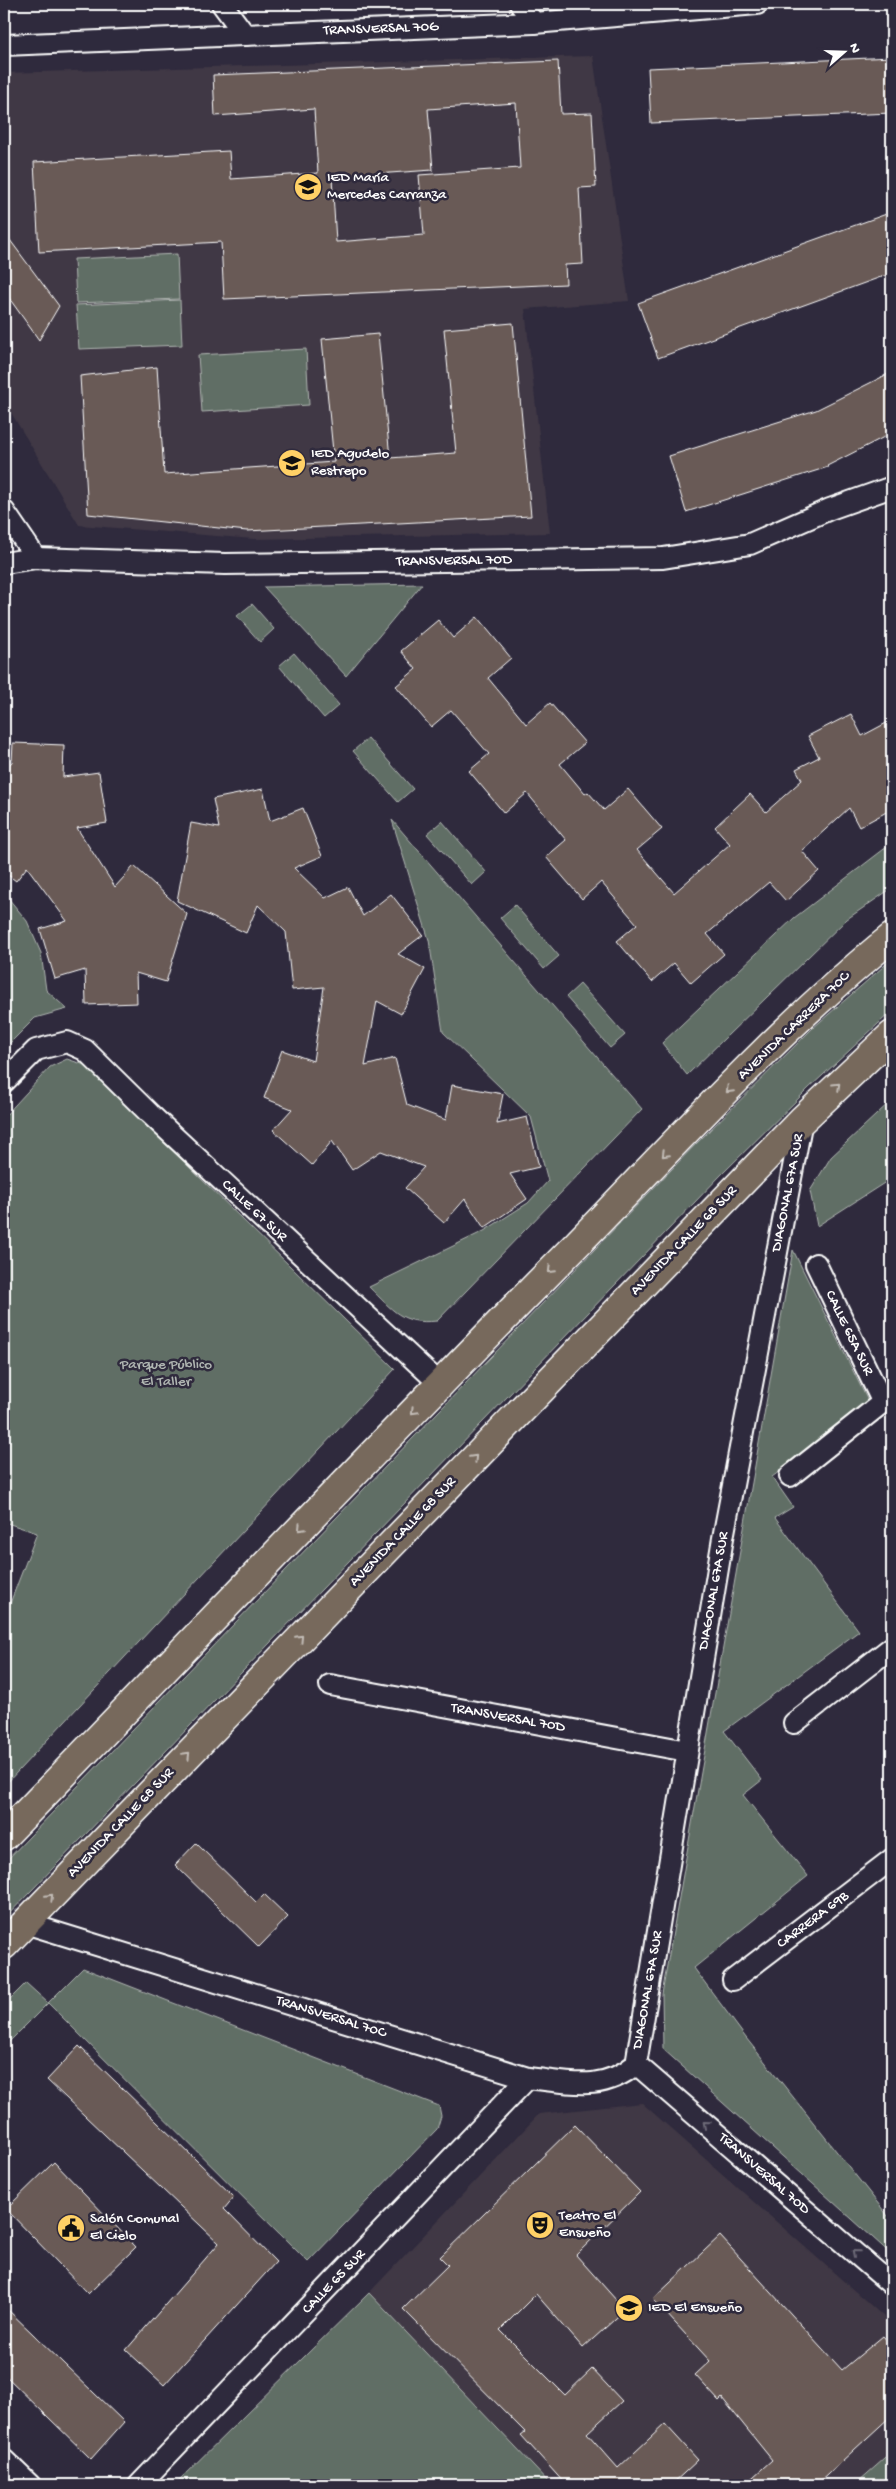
<svg xmlns="http://www.w3.org/2000/svg" width="896" height="2489" font-family="'Gochi Hand',sans-serif">
<rect width="100%" height="100%" fill="#2f2a3d"/>
<filter id="ink" filterUnits="userSpaceOnUse"><feTurbulence type="fractalNoise" baseFrequency=".02" numOctaves="2"/><feDisplacementMap in="SourceGraphic" scale="10" xChannelSelector="R" yChannelSelector="G"/><feConvolveMatrix kernelMatrix="1 2 1 2 8 2 1 2 1" color-interpolation-filters="sRGB"/></filter>
<g filter="url(#ink)">
<g fill="#403845">
<polygon points="593,56 629,301 525,309 550,533 254,539 79,525 4,401 4,73"/>
<polygon points="642,2103 892,2324 892,2485 551,2485 369,2293 539,2114"/>
</g>
<g fill="#606e65" stroke="#b0b6b2">
<polygon points="177,254 179,299 76,303 74,259"/>
<polygon points="180,300 182,345 79,349 76,305"/>
<polygon points="306,349 309,405 202,412 198,355"/>
<polygon points="422,584 346,676 264,587"/>
<polygon points="252,604 274,629 260,642 237,616"/>
<polygon points="294,653 339,705 324,718 279,666"/>
<polygon points="368,738 413,789 398,802 353,751"/>
<path d="M392,820L642,1109L437,1321C401,1325 393,1310 369,1287L484,1231L528,1203L548,1181L531,1117L443,1032L429,940Z"/>
<polygon points="442,821 486,872 472,885 427,834"/>
<polygon points="892,843 892,888 847,919 687,1075 662,1043 794,918"/>
<polygon points="4,893 27,921 41,953 46,990 67,1009 35,1018 4,1049"/>
<polygon points="515,905 559,956 544,969 500,918"/>
<polygon points="892,959 892,1011 809,1088 721,1175 4,1919 4,1863 696,1144 813,1028"/>
<polygon points="580,984 625,1035 610,1048 566,997"/>
<polygon points="67,1059 85,1065 395,1369 4,1786 4,1619 37,1533 4,1522 4,1117 50,1067"/>
<polygon points="892,1100 892,1178 817,1226 810,1191 831,1157"/>
<polygon points="793,1250 870,1405 772,1477 793,1507 775,1518 859,1631 724,1731 762,1780 743,1795 808,1876 694,1968 746,2038 892,2221 892,2255 663,2049 662,1994"/>
<polygon points="83,1968 439,2106 441,2116 437,2129 308,2262 48,2003 4,2047 4,2005 26,1983 48,2003"/>
<polygon points="369,2293 551,2485 174,2485"/>
<polygon points="892,2452 892,2485 862,2485 859,2481"/>
</g>
<g fill="#695a57" stroke="#fff" fill-rule="evenodd">
<polygon points="892,57 892,113 651,123 648,68"/>
<path d="M558,61L561,114L592,113L596,187L579,188L583,264L565,265L566,284L224,299L221,242L39,252L34,162L229,151L231,179L318,173L314,109L215,116L213,75ZM516,103L520,168L419,175L424,235L336,242L332,177L433,170L428,109Z"/>
<polygon points="892,212 892,273 658,358 638,303"/>
<polygon points="4,232 59,306 39,340 4,291"/>
<polygon points="513,323 531,516 247,531 88,514 80,376 157,367 164,474 334,462 322,339 378,334 390,458 456,453 444,329"/>
<polygon points="892,372 892,433 827,466 828,467 686,512 669,456 816,410"/>
<polygon points="477,617 511,658 488,678 526,724 550,703 585,743 560,764 585,794 588,792 604,810 628,789 662,829 637,850 674,893 730,844 715,827 750,794 766,812 802,780 796,769 819,757 808,736 851,714 862,736 892,720 892,809 859,827 849,808 802,851 819,871 786,901 769,882 707,934 724,954 691,983 674,963 652,982 617,941 637,924 601,882 582,899 546,857 566,840 527,793 504,813 469,771 489,754 451,710 431,727 396,686 416,669 401,651 438,620 453,638"/>
<polygon points="13,743 64,745 63,777 99,772 107,823 77,828 115,887 134,866 187,914 166,982 136,973 137,1003 86,1005 85,970 55,979 40,929 67,921 27,867 16,881 4,872 4,769 12,762"/>
<polygon points="263,789 270,821 303,808 322,856 294,868 325,898 348,887 363,916 391,894 423,935 398,954 425,969 401,1014 377,1001 365,1066 395,1058 407,1105 446,1120 452,1085 503,1094 497,1124 527,1117 539,1167 510,1174 527,1199 484,1228 465,1199 444,1223 405,1188 424,1167 381,1151 352,1170 332,1141 312,1165 273,1130 292,1109 264,1098 282,1050 313,1061 324,987 292,990 286,932 258,905 246,933 177,901 191,823 219,828 213,799"/>
<polygon points="196,1843 256,1902 264,1894 288,1917 259,1947 175,1865"/>
<polygon points="79,2046 234,2197 224,2209 276,2262 164,2385 126,2350 219,2243 47,2080"/>
<polygon points="575,2125 640,2192 576,2255 625,2310 583,2348 536,2294 500,2330 565,2395 592,2369 622,2401 587,2433 618,2468 665,2424 698,2460 671,2485 566,2485 521,2435 525,2432 403,2309 448,2265 440,2257"/>
<polygon points="54,2162 136,2247 88,2294 6,2209"/>
<polygon points="720,2236 842,2370 883,2336 892,2346 892,2415 816,2485 744,2485 772,2460 722,2398 719,2401 695,2375 710,2361 653,2299"/>
<polygon points="4,2306 124,2422 91,2459 4,2374"/>
</g>
<g fill="none" stroke-linecap="round" stroke-linejoin="round">
<defs>
<g id="street">
<polyline points="222,4 245,35"/>
<polyline points="520,4 534,23"/>
<polyline points="4,45 534,23 757,4"/>
<polyline points="4,511 36,558"/>
<polyline points="4,563 36,558 225,564 663,558 750,544 830,509 892,487"/>
<polyline points="4,1082 36,1050 67,1042 85,1050 150,1114 440,1384"/>
<polyline points="816,1264 882,1401"/>
<polyline points="790,1476 892,1395"/>
<polyline points="330,1685 687,1751"/>
<polyline points="794,1723 892,1647"/>
<path d="M25,1923L528,2078C568,2082 602,2093 636,2064"/>
<polyline points="733,1980 892,1859"/>
<polyline points="636,2064 723,1538 802,1120"/>
<polyline points="636,2064 892,2285"/>
<polyline points="4,2460 30,2485"/>
<polyline points="139,2485 528,2078"/>
</g>
<g id="primary">
<path d="M4,1836C194,1640 382,1442 574,1247C677,1142 777,1030 892,937"/>
<polyline points="4,1945 802,1120 892,1035"/>
</g>
</defs>
<use href="#street" stroke="#fff" stroke-width="24"/>
<use href="#primary" stroke="#fff" stroke-width="31"/>
<use href="#street" stroke="#2f2a3d" stroke-width="20"/>
<use href="#primary" stroke="#77695c" stroke-width="28"/>
</g>
<defs><path id="oneway-chevron" d="M-2-3.5L2.5 0L-2 3.5" fill="none" stroke-width="1.6" stroke-linecap="round" stroke-linejoin="round" transform="scale(1.25)"/></defs>
<g stroke="#c2bcb6">
<use href="#oneway-chevron" transform="translate(837 1086) rotate(-44)"/>
<use href="#oneway-chevron" transform="translate(729 1090) rotate(135)"/>
<use href="#oneway-chevron" transform="translate(665 1154) rotate(135)"/>
<use href="#oneway-chevron" transform="translate(551 1270) rotate(135)"/>
<use href="#oneway-chevron" transform="translate(414 1411) rotate(134)"/>
<use href="#oneway-chevron" transform="translate(474 1458) rotate(-46)"/>
<use href="#oneway-chevron" transform="translate(301 1528) rotate(134)"/>
<use href="#oneway-chevron" transform="translate(300 1638) rotate(-46)"/>
<use href="#oneway-chevron" transform="translate(187 1755) rotate(-46)"/>
<use href="#oneway-chevron" transform="translate(50 1897) rotate(-46)"/>
</g>
<g stroke="#6d6a77">
<use href="#oneway-chevron" transform="translate(706 2124) rotate(-139)"/>
<use href="#oneway-chevron" transform="translate(855 2253) rotate(-139)"/>
</g>
</g>
<defs>
<symbol id="school-disc" viewBox="-11 -11 22 22"><circle r="9.5" fill="#ffd166" stroke="#2f2a3d"/><path d="M0-5L7-2L0 1L-7-2ZM-4 1L0 2.5L4 1V4Q0 6-4 4Z" fill="#111"/></symbol>
<symbol id="theatre-disc" viewBox="-11 -11 22 22"><circle r="9.5" fill="#ffd166" stroke="#2f2a3d"/><path d="M-5-5.5Q0-4 5-5.5V0Q5 5 0 6Q-5 5-5 0ZM-3.3-2.5H-1v1.5H-3.3ZM1-2.5H3.3v1.5H1ZM-2.8 1Q0 5.5 2.8 1Z" fill="#111"/></symbol>
<symbol id="civic-disc" viewBox="-11 -11 22 22"><circle r="9.5" fill="#ffd166" stroke="#2f2a3d"/><path d="M-.6-6.5H3V-4.5H.6V-3L4-1V1h2V6H-6V1h2V-1L-.6-3ZM-1.2 2.5V6h2.4V2.5Z" fill="#111"/></symbol>
</defs>
<g fill-rule="evenodd">
<use href="#school-disc" x="292" y="171" width="32" height="32"/>
<use href="#school-disc" x="276" y="447" width="32" height="32"/>
<use href="#theatre-disc" x="524" y="2209" width="32" height="32"/>
<use href="#civic-disc" x="55" y="2212" width="32" height="32"/>
<use href="#school-disc" x="613" y="2292" width="32" height="32"/>
</g>
<g text-anchor="middle" dominant-baseline="central" stroke-width="5" stroke-linejoin="round" paint-order="stroke">
<g font-size="15" fill="#fff" stroke="#2f2a3d">
<text transform="translate(381 29) rotate(-2)">TRANSVERSAL 70G</text>
<text transform="translate(454 561) rotate(-1)">TRANSVERSAL 70D</text>
<text transform="translate(794 1026) rotate(-44)">AVENIDA CARRERA 70C</text>
<text transform="translate(788 1193) rotate(-79)">DIAGONAL 67A SUR</text>
<text transform="translate(254 1211) rotate(43)">CALLE 67 SUR</text>
<text transform="translate(684 1241) rotate(-46)">AVENIDA CALLE 68 SUR</text>
<text transform="translate(849 1333) rotate(64)">CALLE 65A SUR</text>
<text transform="translate(403 1532) rotate(-46)">AVENIDA CALLE 68 SUR</text>
<text transform="translate(714 1591) rotate(-80)">DIAGONAL 67A SUR</text>
<text transform="translate(508 1718) rotate(10)">TRANSVERSAL 70D</text>
<text transform="translate(121 1823) rotate(-46)">AVENIDA CALLE 68 SUR</text>
<text transform="translate(813 1920) rotate(-37)">CARRERA 69B</text>
<text transform="translate(648 1990) rotate(-80)">DIAGONAL 67A SUR</text>
<text transform="translate(331 2017) rotate(17)">TRANSVERSAL 70C</text>
<text transform="translate(764 2174) rotate(41)">TRANSVERSAL 70D</text>
<text transform="translate(334 2282) rotate(-46)">CALLE 65 SUR</text>
</g>
<g font-size="15" fill="#fff" stroke="#2f2a3d" text-anchor="start">
<text x="327" y="178">IED María<tspan x="327" dy="17">Mercedes Carranza</tspan></text>
<text x="311" y="454">IED Agudelo<tspan x="311" dy="17">Restrepo</tspan></text>
<text x="559" y="2216">Teatro El<tspan x="559" dy="17">Ensueño</tspan></text>
<text x="90" y="2219">Salón Comunal<tspan x="90" dy="17">El Cielo</tspan></text>
<text x="648" y="2308">IED El Ensueño</text>
</g>
<g font-size="15" fill="#b0b6b2" stroke="#2f2a3d">
<text x="166" y="1365">Parque Público<tspan x="166" dy="17">El Taller</tspan></text>
</g>
</g>
<rect width="896" height="2489" fill="none" stroke="#2f2a3d" stroke-width="20"/>
<rect x="10" y="10" width="876" height="2469" fill="none" stroke="#fff" stroke-width="2" filter="url(#ink)"/>
<g transform="translate(844 52) rotate(70)" stroke="#2f2a3d" stroke-width="4" paint-order="stroke">
<path d="M0-4L9 19L0 12L-9 19Z" fill="#ffffff"/>
<text y="-8" font-size="14" font-weight="bold" text-anchor="middle" fill="#ffffff">N</text>
</g>
</svg>
